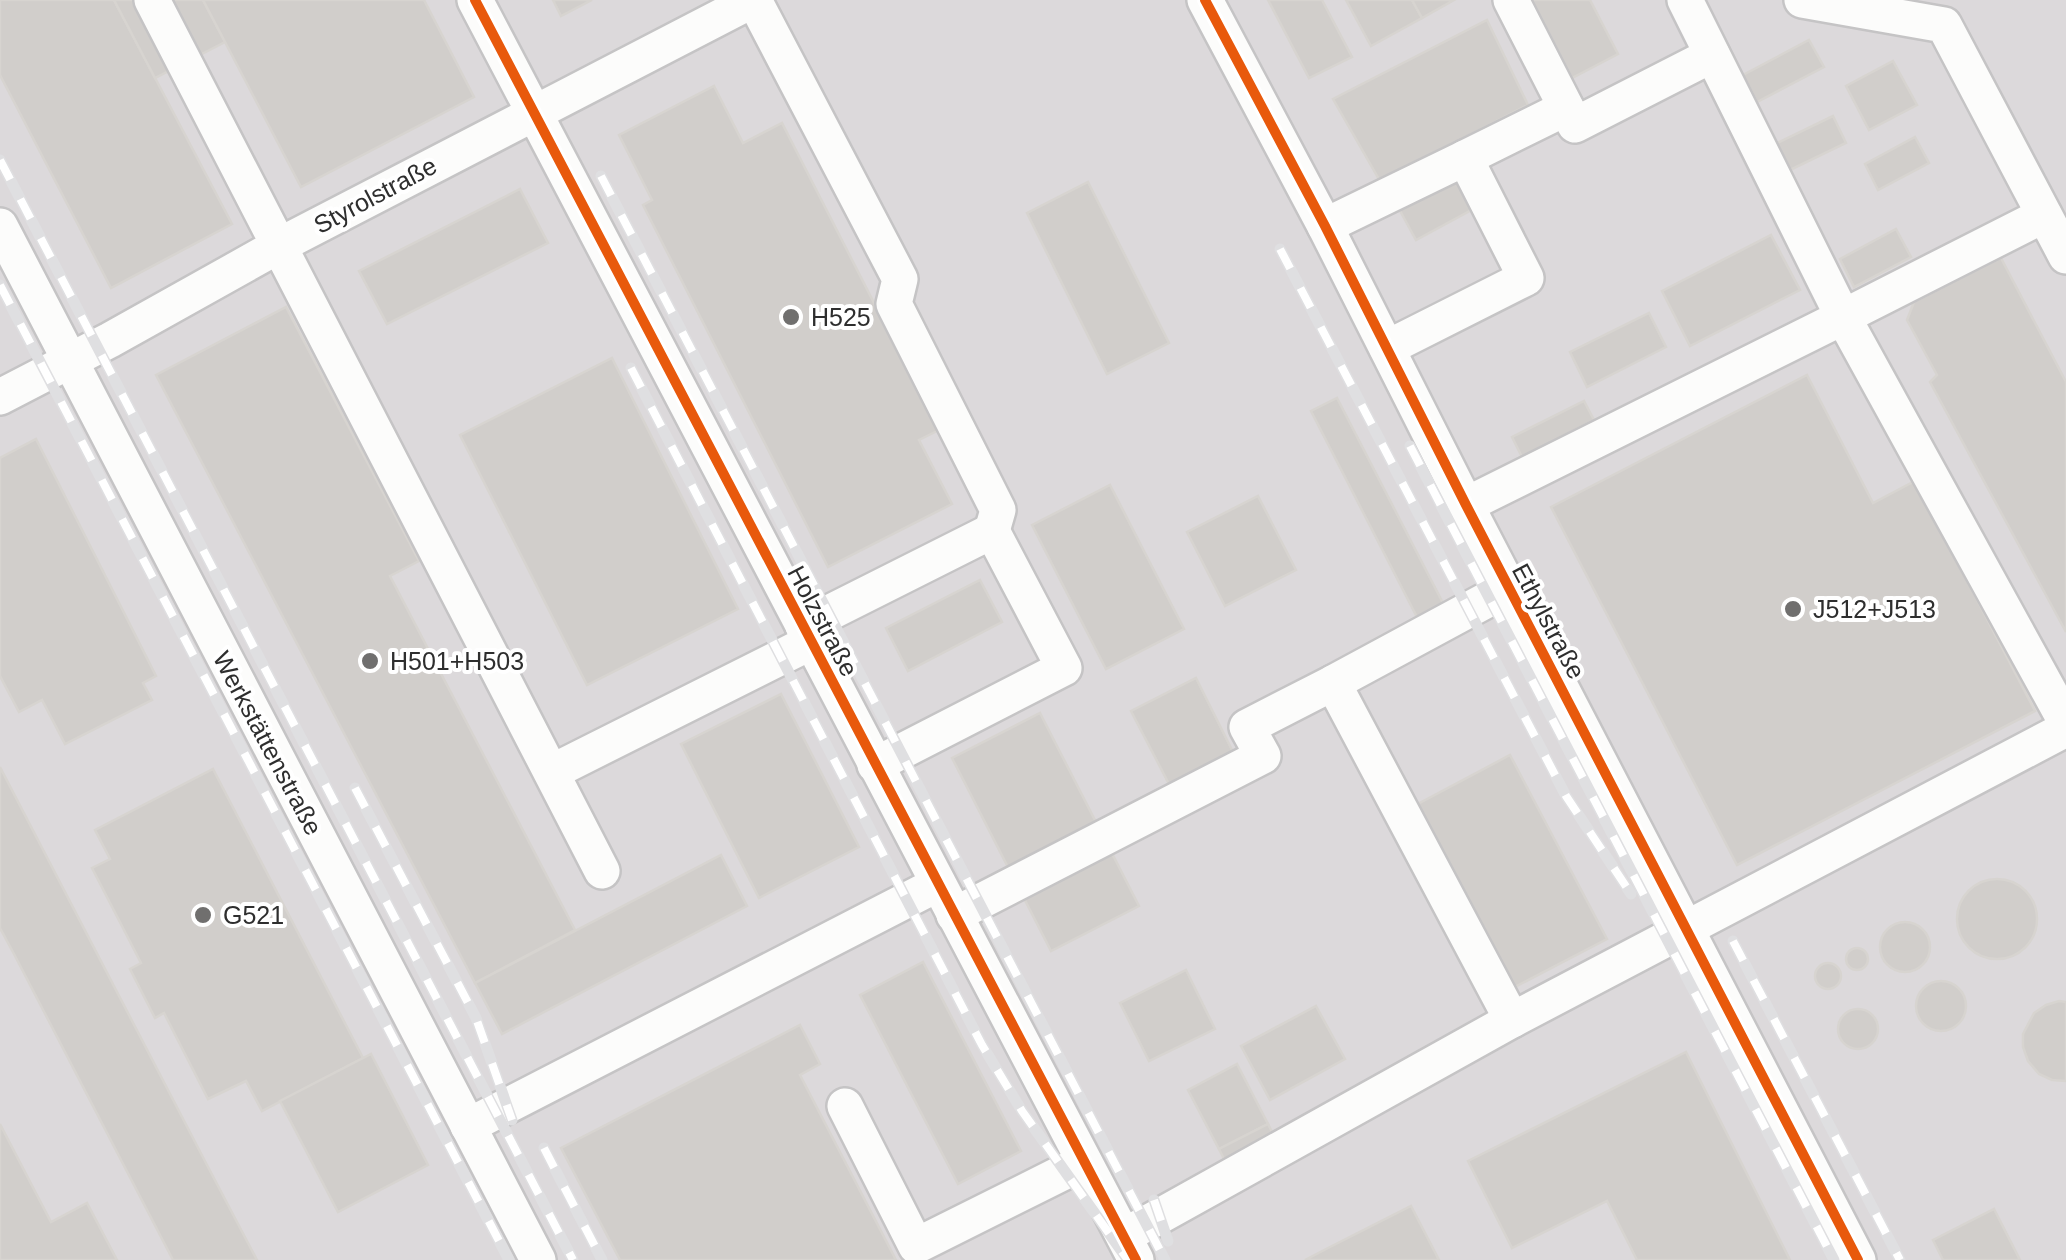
<svg xmlns="http://www.w3.org/2000/svg" width="2066" height="1260" font-family="Arial,sans-serif">
<rect width="100%" height="100%" fill="#ece8e4"/>
<rect fill="#dcd9db" x="0" y="0" width="2066" height="1260"/>
<g fill="#d1cecb" stroke="#d7d4d0" stroke-width="2.5">
<polygon points="0,0 114,0 232,224 111,288 0,75"/>
<polygon points="114,0 203,0 225,42 155,78"/>
<polygon points="203,0 424,0 474,97 301,187"/>
<polygon points="553,0 592,0 561,16"/>
<polygon points="1268,0 1322,0 1352,57 1309,78"/>
<polygon points="1346,0 1412,0 1422,18 1371,46"/>
<polygon points="1412,0 1454,0 1422,18"/>
<polygon points="1532,0 1590,0 1618,54 1572,78"/>
<polygon points="1487,20 1528,105 1380,181 1333,99"/>
<polygon points="1809,40 1824,67 1757,102 1743,75"/>
<polygon points="1893,61 1917,105 1869,130 1846,86"/>
<polygon points="714,86 743,143 782,123 939,430 919,440 952,504 828,567 643,205 652,200 619,135"/>
<polygon points="1833,116 1846,143 1790,170 1777,143"/>
<polygon points="1915,137 1929,163 1878,190 1865,164"/>
<polygon points="1459,174 1477,207 1416,240 1398,207"/>
<polygon points="1088,182 1169,343 1107,374 1027,213"/>
<polygon points="520,189 548,243 387,324 359,271"/>
<polygon points="1896,229 1911,257 1854,287 1840,259"/>
<polygon points="1771,235 1800,290 1690,346 1662,291"/>
<polygon points="2001,258 2066,382 2066,632 1930,382 1937,375 1907,320 1914,302"/>
<polygon points="286,307 419,561 390,576 575,930 475,983 156,375"/>
<polygon points="1649,313 1666,347 1587,387 1570,352"/>
<polygon points="612,358 738,609 587,685 460,435"/>
<polygon points="1807,375 1873,503 1915,481 2035,711 1737,865 1551,507"/>
<polygon points="1337,398 1445,607 1419,621 1311,411"/>
<polygon points="1584,401 1594,420 1522,457 1512,437"/>
<polygon points="36,439 156,676 143,683 152,700 65,744 42,700 19,712 0,676 0,458"/>
<polygon points="1110,485 1184,629 1106,669 1032,525"/>
<polygon points="1258,496 1296,570 1225,606 1187,532"/>
<polygon points="980,580 1002,622 908,671 886,628"/>
<polygon points="1196,678 1233,752 1169,784 1131,711"/>
<polygon points="781,694 859,847 759,898 681,744"/>
<polygon points="1040,713 1139,906 1051,951 952,758"/>
<polygon points="1510,755 1607,939 1511,989 1414,806"/>
<polygon points="0,767 207,1165 257,1260 173,1260 14,954 0,928"/>
<polygon points="213,769 363,1058 262,1111 246,1081 208,1099 164,1013 155,1018 130,969 141,963 92,868 110,859 95,830"/>
<polygon points="721,855 747,906 502,1034 475,983"/>
<circle cx="1997" cy="919" r="40"/>
<circle cx="1905" cy="947" r="25"/>
<circle cx="1857" cy="959" r="11"/>
<polygon points="923,962 1021,1151 958,1184 860,995"/>
<circle cx="1828" cy="976" r="13"/>
<polygon points="1186,970 1215,1029 1149,1061 1120,1003"/>
<circle cx="1941" cy="1006" r="25"/>
<polygon points="2059,1001 2066,1002 2066,1081 2052,1080 2039,1074 2028,1061 2023,1047 2023,1034 2034,1013 2046,1005"/>
<polygon points="1316,1006 1345,1059 1270,1100 1241,1046"/>
<circle cx="1858" cy="1029" r="20"/>
<polygon points="800,1025 820,1064 800,1075 896,1260 620,1260 561,1148"/>
<polygon points="1686,1052 1790,1260 1637,1260 1607,1201 1512,1248 1468,1161"/>
<polygon points="371,1054 428,1165 338,1212 280,1101"/>
<polygon points="1237,1064 1268,1124 1219,1149 1188,1090"/>
<polygon points="0,1124 51,1222 87,1203 117,1260 0,1260"/>
<polygon points="1268,1124 1287,1161 1238,1187 1219,1149"/>
<polygon points="1411,1206 1439,1260 1305,1260 1328,1248"/>
<polygon points="1994,1209 2020,1260 1943,1260 1933,1240"/>
</g>
<g fill="none" stroke-linecap="round" stroke-linejoin="round">
<defs>
<g id="minor">
<polyline points="152,0 602,871"/>
<polyline points="475,0 1136,1260"/>
<polyline points="754,0 900,279 894,304 998,510 992,531"/>
<polyline points="1205,0 1325,226 1466,505 1858,1260"/>
<polyline points="1511,0 1575,125 1712,55"/>
<polyline points="1802,0 1944,25 2066,256"/>
<polyline points="1465,158 1566,108"/>
<polyline points="2044,215 1843,317 2066,722"/>
<polyline points="0,226 538,1260"/>
<polyline points="1325,226 1465,158 1526,278 1387,348"/>
<polyline points="0,397 110,340 280,245 753,0"/>
<polyline points="1466,505 1843,317 1685,0"/>
<polyline points="803,626 992,531 1064,668 875,765"/>
<polyline points="1333,683 1509,588"/>
<polyline points="552,772 811,642"/>
<polyline points="954,915 1263,756 1247,727 1333,683 1512,1020"/>
<polyline points="845,1106 916,1246 1084,1162"/>
<polyline points="468,1126 938,884"/>
<polyline points="1124,1236 1512,1020 2066,729"/>
</g>
</defs>
<use href="#minor" stroke="#c5c4c5" stroke-width="40"/>
<use href="#minor" stroke="#fcfcfb" stroke-width="35"/>
<defs>
<g id="rail">
<polyline points="0,160 573,1260"/>
<polyline points="601,176 1165,1260"/>
<polyline points="1280,249 1566,796 1631,894"/>
<polyline points="0,285 509,1260"/>
<polyline points="631,368 982,1045 1022,1111 1128,1260"/>
<polyline points="1410,446 1834,1260"/>
<polyline points="355,788 476,1018 512,1120"/>
<polyline points="1733,941 1900,1260"/>
<polyline points="544,1148 602,1260"/>
<polyline points="1154,1200 1168,1241"/>
</g>
</defs>
<use href="#rail" stroke="#dfdfe1" stroke-width="11"/>
<use href="#rail" stroke="#fff" stroke-width="8" stroke-dasharray="22" stroke-linecap="butt"/>
<defs>
<g id="cycleway">
<polyline points="475,0 1136,1260"/>
<polyline points="1205,0 1325,226 1466,505 1858,1260"/>
</g>
</defs>
<use href="#cycleway" stroke="#fff" stroke-width="16"/>
<use href="#cycleway" stroke="#e8590c" stroke-width="10"/>
</g>
<g fill="#706f6e" stroke="#fff" stroke-width="4">
<circle cx="791" cy="317" r="10"/>
<circle cx="1793" cy="609" r="10"/>
<circle cx="370" cy="661" r="10"/>
<circle cx="203" cy="915" r="10"/>
</g>
<g text-anchor="middle" dominant-baseline="central" stroke-width="8" stroke-linejoin="round" paint-order="stroke">
<g font-size="25" fill="#2e2e2e" stroke="#fff">
<text transform="translate(375 195) rotate(-28)">Styrolstraße</text>
<text transform="translate(823 621) rotate(62)">Holzstraße</text>
<text transform="translate(1549 621) rotate(62)">Ethylstraße</text>
<text transform="translate(268 743) rotate(62)">Werkstättenstraße</text>
</g>
<g font-size="25" fill="#2e2e2e" stroke="#fff" text-anchor="start">
<text x="811" y="317">H525</text>
<text x="1813" y="609">J512+J513</text>
<text x="390" y="661">H501+H503</text>
<text x="223" y="915">G521</text>
</g>
</g>
</svg>
